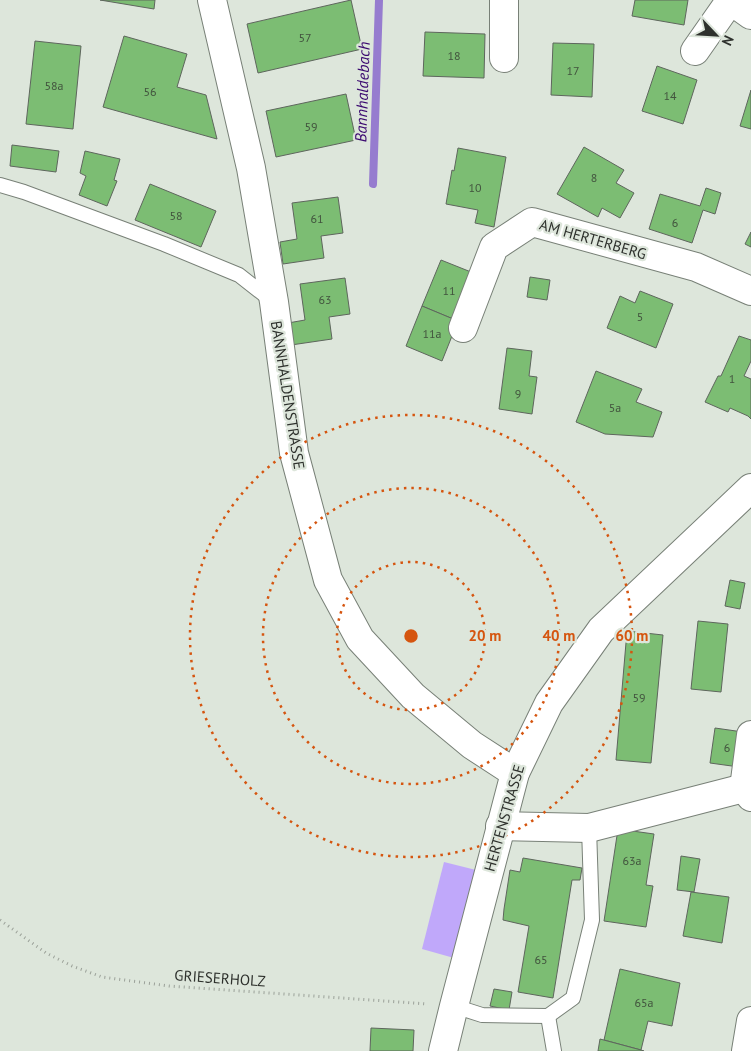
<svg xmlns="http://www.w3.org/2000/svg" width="751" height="1051" font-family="'PT Sans',sans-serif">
<rect width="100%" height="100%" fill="#dde6db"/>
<polygon fill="#c0a8fa" points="444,862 476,870 454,958 422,949"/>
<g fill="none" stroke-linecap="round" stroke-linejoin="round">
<polyline stroke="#967ccf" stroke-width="8" points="373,184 379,0"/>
</g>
<g fill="#7cbd73" stroke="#5e665d">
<polygon points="100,0 155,0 154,9"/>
<polygon points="351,0 362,49 258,73 247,24"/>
<polygon points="635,0 688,0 684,25 632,16"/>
<polygon points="425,32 485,34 484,78 423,76"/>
<polygon points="124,36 187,54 177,87 206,95 217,139 103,107"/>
<polygon points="35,41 81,46 73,129 26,124"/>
<polygon points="553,43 594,44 592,97 551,95"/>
<polygon points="657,66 697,80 683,124 642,111"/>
<polygon points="751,90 751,129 740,126"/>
<polygon points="346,94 356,140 276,157 266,111"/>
<polygon points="12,145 59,151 56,172 10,166"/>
<polygon points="584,147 624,170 616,183 634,193 620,218 602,208 598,217 557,194"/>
<polygon points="458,148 506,157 494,227 475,223 478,210 446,204 452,170 454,171"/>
<polygon points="85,151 120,159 114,180 117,181 107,206 79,195 86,176 80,173"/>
<polygon points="150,184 216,211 201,247 135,220"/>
<polygon points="706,188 721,193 715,214 703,210 692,243 649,229 660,194 700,206"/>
<polygon points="338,197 343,233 321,236 324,258 283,264 280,242 297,239 292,203"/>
<polygon points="751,232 751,247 745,244"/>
<polygon points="441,260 476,274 458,321 422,306"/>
<polygon points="530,277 550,280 547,300 527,297"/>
<polygon points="345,278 350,314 329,317 332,339 291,345 288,323 305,320 300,284"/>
<polygon points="640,291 673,304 656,348 607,328 620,296 635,303"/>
<polygon points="422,306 458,321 442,361 406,346"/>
<polygon points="739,336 751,340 751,361 744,376 751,379 751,419 748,416 730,408 728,412 705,402 718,376 721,376"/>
<polygon points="507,348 532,351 529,376 537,377 532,414 499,409"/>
<polygon points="596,371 642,389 636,402 662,412 653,437 605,434 576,422"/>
<polygon points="730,580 745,583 740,609 725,606"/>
<polygon points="698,621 728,624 721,692 691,689"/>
<polygon points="627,631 663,635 651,763 616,760"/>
<polygon points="715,728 743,732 739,767 710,763"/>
<polygon points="618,829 654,834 646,885 653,886 646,927 604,921"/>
<polygon points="681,856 700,859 694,892 677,890"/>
<polygon points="523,858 582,868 580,880 572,880 553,998 518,992 529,926 503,920 504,909 510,870 520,872"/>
<polygon points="691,892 729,897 722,943 683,936"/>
<polygon points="620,969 680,983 672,1026 648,1021 641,1050 604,1040"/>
<polygon points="494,989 512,992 509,1010 490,1006"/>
<polygon points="371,1028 414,1030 413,1051 370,1051"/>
<polygon points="600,1039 641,1050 644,1051 598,1051"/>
</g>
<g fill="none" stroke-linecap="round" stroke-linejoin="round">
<defs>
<g id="service">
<polyline points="0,185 24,192 164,244 239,275 271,300"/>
<polyline points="454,1006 482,1015 548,1016 573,998 592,920 589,828"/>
<polyline points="548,1016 554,1051"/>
</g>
<g id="minor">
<polyline points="212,0 251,168 274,302 294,453 328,580 360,639 413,696 472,745 515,773"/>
<polyline points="504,0 504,58"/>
<polyline points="730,0 751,15"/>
<polyline points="695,51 730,1"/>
<polyline points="463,328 494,247 532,222 696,267 751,291"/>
<polyline points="751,735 744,788 751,797"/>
<polyline points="500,826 589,828 744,788"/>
<polyline points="443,1051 454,1006 515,773 549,703 601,630 751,488"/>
<polyline points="746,1051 751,1021"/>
</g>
</defs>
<use href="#service" stroke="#788077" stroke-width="16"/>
<use href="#minor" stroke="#788077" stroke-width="30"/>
<polyline stroke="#9aa098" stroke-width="3" stroke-dasharray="1 4" stroke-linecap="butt" points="0,920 46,953 72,966 102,977 169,986 428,1004"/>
<use href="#service" stroke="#fff" stroke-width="14"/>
<use href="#minor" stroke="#fff" stroke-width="28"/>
</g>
<g fill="none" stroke="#d5550f" stroke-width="2.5" stroke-dasharray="2.5 5">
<circle cx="411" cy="636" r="74"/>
<circle cx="411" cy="636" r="148"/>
<circle cx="411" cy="636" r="221"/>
</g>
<g text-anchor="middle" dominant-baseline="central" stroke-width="4.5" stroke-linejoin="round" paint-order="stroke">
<g font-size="12" fill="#42543e">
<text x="305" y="37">57</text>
<text x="454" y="55">18</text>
<text x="573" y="70">17</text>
<text x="54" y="85">58a</text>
<text x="150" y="91">56</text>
<text x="670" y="95">14</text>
<text x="311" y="126">59</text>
<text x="594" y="177">8</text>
<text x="475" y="187">10</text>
<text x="176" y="215">58</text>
<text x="317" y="218">61</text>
<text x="675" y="222">6</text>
<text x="449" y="290">11</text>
<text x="325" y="299">63</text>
<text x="640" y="316">5</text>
<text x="432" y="333">11a</text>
<text x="732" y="378">1</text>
<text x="518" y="393">9</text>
<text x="615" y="407">5a</text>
<text x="639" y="697">59</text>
<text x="727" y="747">6</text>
<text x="632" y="860">63a</text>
<text x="541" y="959">65</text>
<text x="644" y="1002">65a</text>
</g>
<g font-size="15" fill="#2e312d" stroke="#dde6db">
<text transform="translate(593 239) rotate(16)">AM HERTERBERG</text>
<text transform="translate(288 395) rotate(81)">BANNHALDENSTRASSE</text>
<text transform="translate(504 818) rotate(-74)">HERTENSTRASSE</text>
<text transform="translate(220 978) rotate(4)">GRIESERHOLZ</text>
</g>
<g font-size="16" font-style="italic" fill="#39076f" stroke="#dde6db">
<text transform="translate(362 92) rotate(-88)">Bannhaldebach</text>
</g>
</g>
<circle cx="411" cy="636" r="8" fill="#d5550f" stroke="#dde6db" stroke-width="2.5"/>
<g font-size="15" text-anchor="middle" font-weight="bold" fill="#d5550f" stroke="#dde6db" stroke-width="4.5" stroke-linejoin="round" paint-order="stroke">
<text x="485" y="641">20 m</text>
<text x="559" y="641">40 m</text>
<text x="632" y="641">60 m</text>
</g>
<g transform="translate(716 35) rotate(115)" stroke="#dde6db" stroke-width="4" paint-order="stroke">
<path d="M0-4L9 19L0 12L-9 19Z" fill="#2e312d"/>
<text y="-8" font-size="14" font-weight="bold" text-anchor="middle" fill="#2e312d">N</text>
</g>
</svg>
